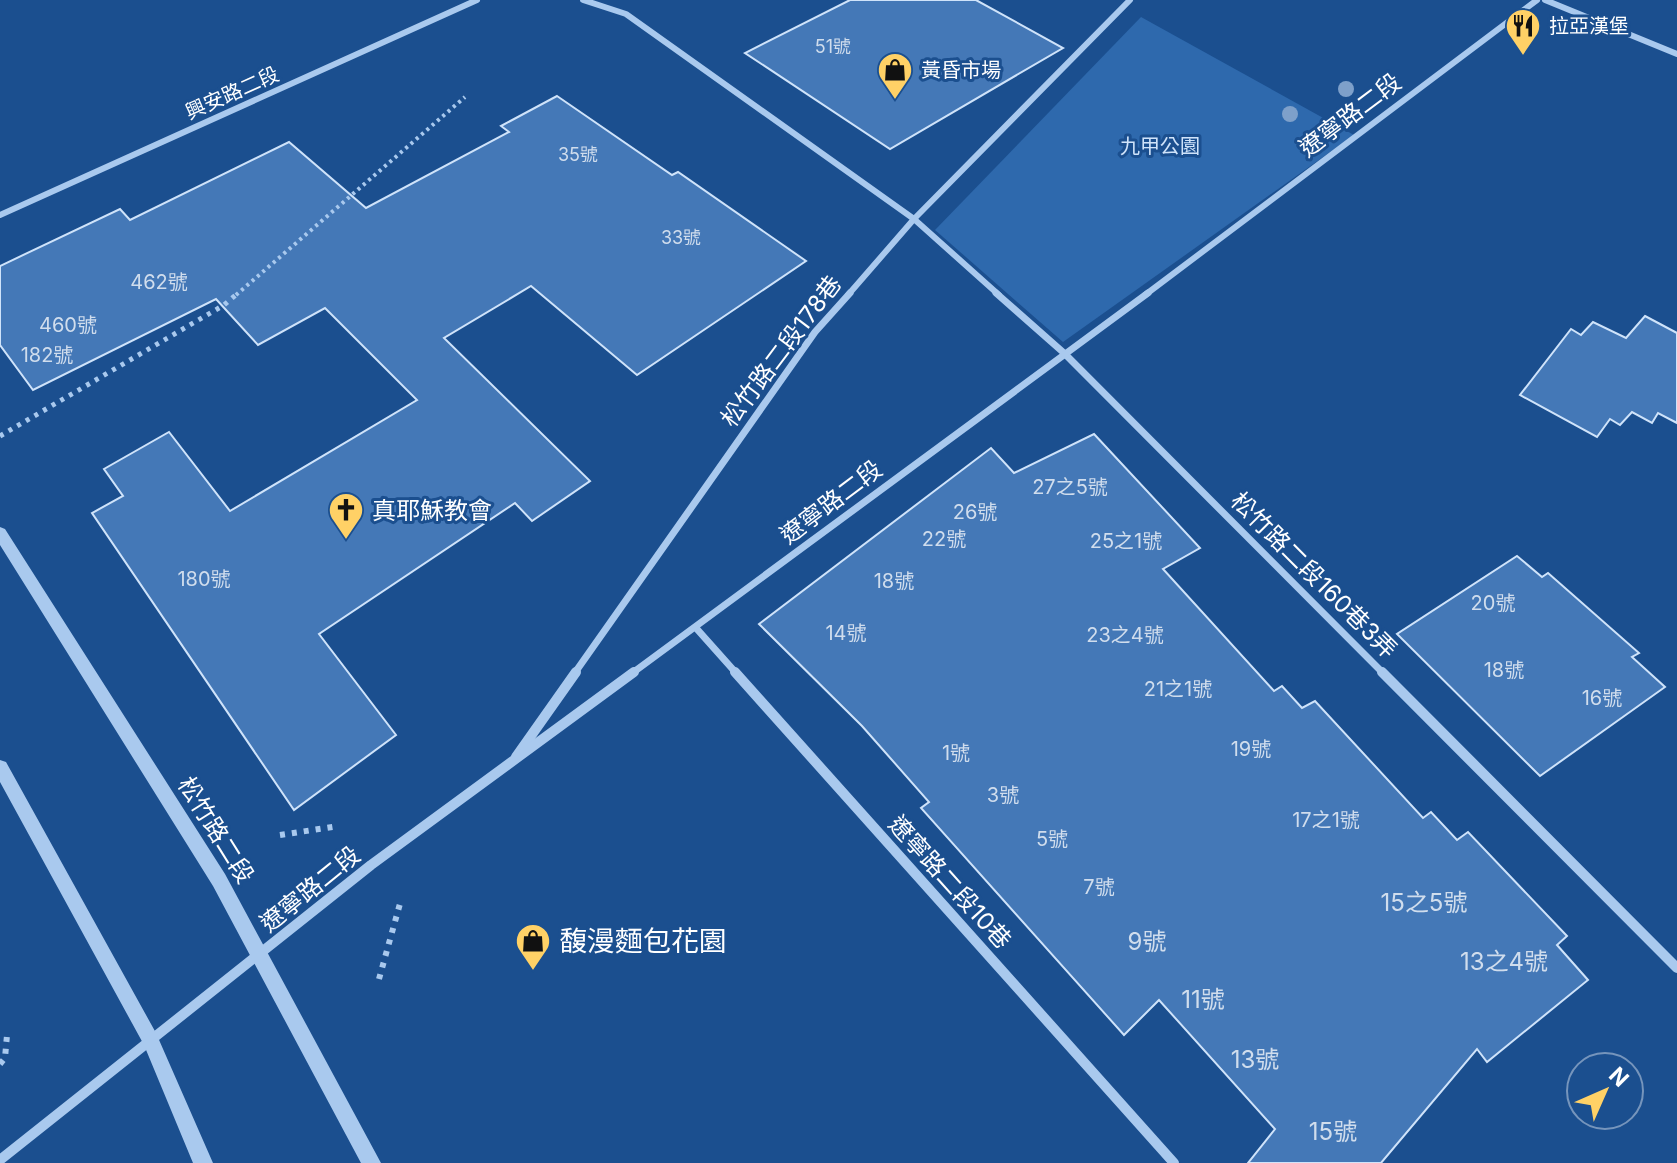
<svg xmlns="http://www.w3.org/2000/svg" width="1677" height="1163" font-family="Inter,'Noto Sans TC',sans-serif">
<rect width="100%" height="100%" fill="#1b4f8f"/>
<polygon fill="#2e69ad" points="1141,17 1354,135 1063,342 935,230"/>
<g fill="#4478b7" stroke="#cfe3fa" stroke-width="2">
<polygon points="850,0 976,0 1063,48 890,149 745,53"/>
<polygon points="557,96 672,175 678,172 806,261 637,375 531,286 444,338 590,481 532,521 515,503 319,634 396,735 294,810 92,513 123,496 104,469 169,432 230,511 417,400 325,308 258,345 216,299 33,390 0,345 0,266 120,209 130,220 289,142 366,208 509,132 501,126"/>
<polygon points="1645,316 1677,333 1677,423 1658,413 1652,423 1632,412 1620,425 1610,419 1597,437 1520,395 1571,329 1581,335 1593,322 1626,338"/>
<polygon points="1094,434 1200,548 1163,569 1274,691 1282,686 1302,708 1315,701 1423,818 1431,812 1457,840 1468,832 1567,936 1557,945 1588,980 1487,1062 1477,1049 1381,1163 1248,1163 1275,1129 1159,1000 1124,1035 921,808 929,802 862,726 759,624 991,448 1014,473"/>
<polygon points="1517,556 1542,577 1548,573 1639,653 1632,657 1665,687 1540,776 1397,634"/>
</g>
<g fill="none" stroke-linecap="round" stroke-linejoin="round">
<polyline stroke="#a9c9ee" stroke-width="4" stroke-dasharray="3 4" stroke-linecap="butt" points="236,295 465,97"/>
<polyline stroke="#a9c9ee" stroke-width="5" stroke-dasharray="4 6" stroke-linecap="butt" points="0,436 224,305 238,293"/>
<g stroke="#a9c9ee" stroke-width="6" stroke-dasharray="5 7" stroke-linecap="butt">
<polyline points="280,835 339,826"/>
<polyline points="379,979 401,900"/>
<polyline points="0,1064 5,1058 7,1035"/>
</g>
<g stroke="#a9c9ee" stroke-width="6">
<polyline points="583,0 626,14 914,219 999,295"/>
<polyline points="1545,0 1677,54"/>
<polyline points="0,215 477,0"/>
<polyline points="848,295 914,219 1130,0"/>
<polyline points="1145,295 1537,0"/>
</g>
<g stroke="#a9c9ee" stroke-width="7">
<polyline points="996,293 1064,353 1384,674"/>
<polyline points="696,628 737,674"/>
<polyline points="574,674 815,332 850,293"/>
<polyline points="631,674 1148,293"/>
</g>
<g stroke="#a9c9ee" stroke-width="10">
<polyline points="735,672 1174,1163"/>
<polyline points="1382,672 1677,968"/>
<polyline points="516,757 576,672"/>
<polyline points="0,1160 371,865 634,672"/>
</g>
<g fill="#a9c9ee" fill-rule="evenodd">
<polygon points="0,527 5,529 225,874 381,1163 361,1163 213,886 0,545"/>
<polygon points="0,760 6,762 156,1033 213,1163 193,1163 144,1045 0,782"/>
</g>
</g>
<g fill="#7ea0ca">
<circle cx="1346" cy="89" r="8"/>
<circle cx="1290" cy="114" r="8"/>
</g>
<defs>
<symbol id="restaurant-pin" viewBox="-11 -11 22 30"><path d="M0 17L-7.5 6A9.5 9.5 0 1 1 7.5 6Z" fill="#ffd166" stroke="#1b4f8f"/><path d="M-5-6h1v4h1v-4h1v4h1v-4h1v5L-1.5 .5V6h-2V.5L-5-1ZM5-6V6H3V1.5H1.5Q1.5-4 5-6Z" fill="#111"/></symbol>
<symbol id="shop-pin" viewBox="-11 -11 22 30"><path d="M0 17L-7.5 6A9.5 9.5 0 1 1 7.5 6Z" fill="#ffd166" stroke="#1b4f8f"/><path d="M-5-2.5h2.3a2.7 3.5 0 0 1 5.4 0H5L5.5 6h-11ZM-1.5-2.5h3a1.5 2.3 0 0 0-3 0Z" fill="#111"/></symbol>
<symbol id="church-pin" viewBox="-11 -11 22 30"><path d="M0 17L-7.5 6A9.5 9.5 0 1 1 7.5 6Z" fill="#ffd166" stroke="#1b4f8f"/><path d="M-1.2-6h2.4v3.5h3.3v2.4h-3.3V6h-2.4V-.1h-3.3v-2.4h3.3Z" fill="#111"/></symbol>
</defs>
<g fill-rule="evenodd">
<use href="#restaurant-pin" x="1503" y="6" width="40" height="54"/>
<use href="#shop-pin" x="875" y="50" width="40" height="54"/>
<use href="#church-pin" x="326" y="490" width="40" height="54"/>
<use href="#shop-pin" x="513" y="921" width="40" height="54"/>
</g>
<g text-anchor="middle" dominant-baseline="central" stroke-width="6" stroke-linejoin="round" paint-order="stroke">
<g font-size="18" fill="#d0dded">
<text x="833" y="46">51號</text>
<text x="578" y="154">35號</text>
<text x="681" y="237">33號</text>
</g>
<g font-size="20" fill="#fff" stroke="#1b4f8f" text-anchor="start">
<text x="1549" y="26">拉亞漢堡</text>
<text x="921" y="70">黃昏市場</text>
</g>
<g font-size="20" fill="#fff" stroke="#1b4f8f">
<text transform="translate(232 93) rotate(-24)">興安路二段</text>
</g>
<g font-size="20" fill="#cfe3fa" stroke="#1b4f8f">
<text x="1160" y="146">九甲公園</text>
</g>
<g font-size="20" fill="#d0dded">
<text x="159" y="282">462號</text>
<text x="68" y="325">460號</text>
<text x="47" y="355">182號</text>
<text x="1070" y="487">27之5號</text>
<text x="975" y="512">26號</text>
<text x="944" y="539">22號</text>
<text x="1126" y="541">25之1號</text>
<text x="204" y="579">180號</text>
<text x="894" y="581">18號</text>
<text x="1493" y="603">20號</text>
<text x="846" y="633">14號</text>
<text x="1125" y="635">23之4號</text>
<text x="1504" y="670">18號</text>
<text x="1178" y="689">21之1號</text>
<text x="1602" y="698">16號</text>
<text x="1251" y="749">19號</text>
<text x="956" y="753">1號</text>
<text x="1003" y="795">3號</text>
<text x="1326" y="820">17之1號</text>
<text x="1052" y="839">5號</text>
<text x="1099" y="887">7號</text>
</g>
<g font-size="24" fill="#fff" stroke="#1b4f8f">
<text transform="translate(1350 115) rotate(-37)">遼寧路二段</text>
<text transform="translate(781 351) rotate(-53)">松竹路二段178巷</text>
<text transform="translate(831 502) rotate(-37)">遼寧路二段</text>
<text transform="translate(1314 575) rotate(45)">松竹路二段160巷3弄</text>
<text transform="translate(216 830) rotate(58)">松竹路二段</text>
<text transform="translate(950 882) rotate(48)">遼寧路二段10巷</text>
<text transform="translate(310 889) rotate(-39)">遼寧路二段</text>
</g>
<g font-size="24" fill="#fff" stroke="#1b4f8f" text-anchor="start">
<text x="372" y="510">真耶穌教會</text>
</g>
<g font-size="24" fill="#d0dded">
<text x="1424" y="902">15之5號</text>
<text x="1147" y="941">9號</text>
<text x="1504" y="961">13之4號</text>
<text x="1203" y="999">11號</text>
<text x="1255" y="1059">13號</text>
<text x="1333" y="1131">15號</text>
</g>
<g font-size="28" fill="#fff" stroke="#1b4f8f" text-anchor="start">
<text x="559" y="941">馥漫麵包花園</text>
</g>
</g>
<g transform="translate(1605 1091) rotate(45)"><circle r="38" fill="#1b4f8f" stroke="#7695bc" stroke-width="2"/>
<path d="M0-6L14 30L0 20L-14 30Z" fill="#ffd166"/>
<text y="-12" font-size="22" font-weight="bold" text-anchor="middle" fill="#ffffff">N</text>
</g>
</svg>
